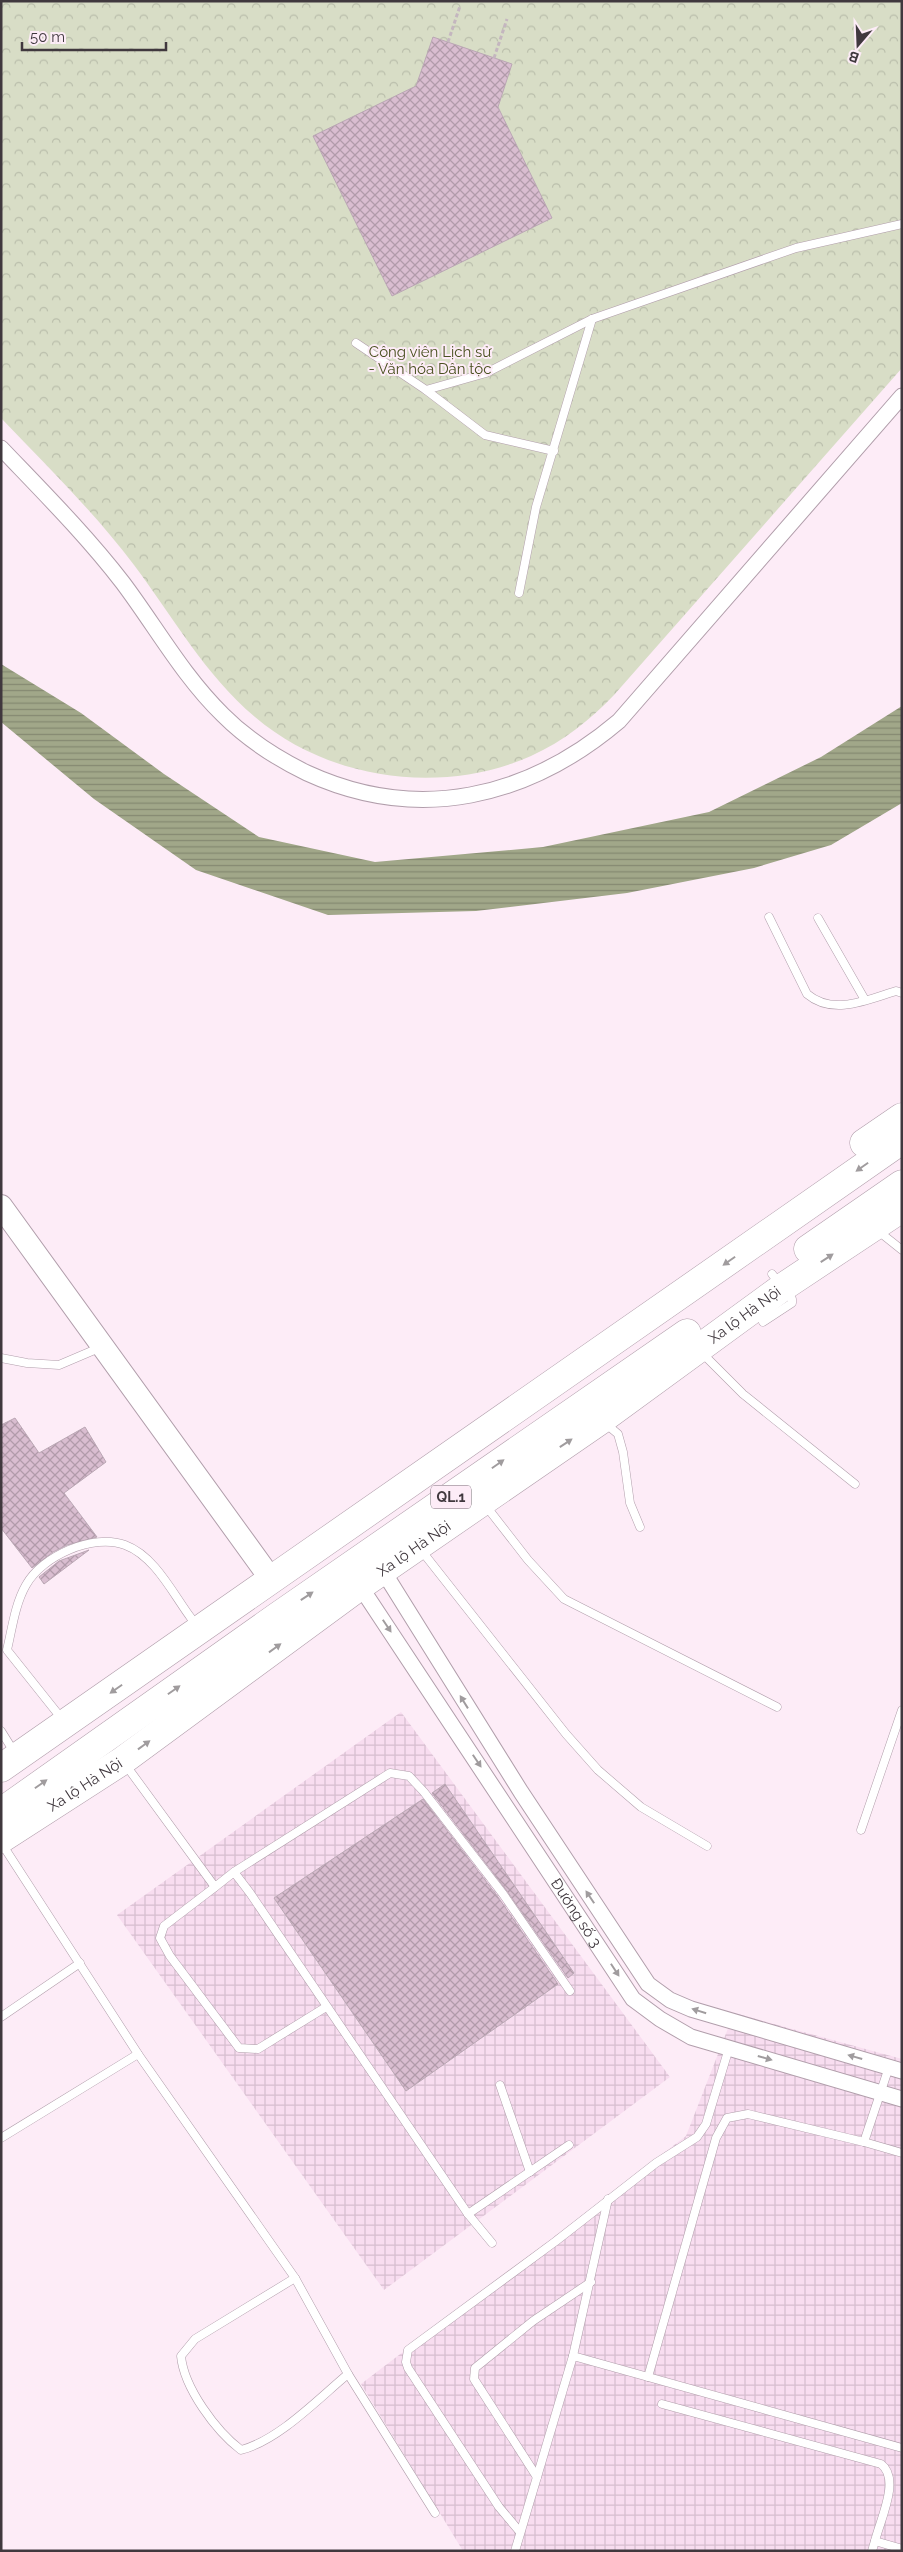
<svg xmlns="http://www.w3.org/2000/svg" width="903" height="2552" font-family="Raleway,sans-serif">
<defs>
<pattern id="industrial-grid" width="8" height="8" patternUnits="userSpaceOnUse" patternTransform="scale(1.25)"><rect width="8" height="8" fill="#f8ddf0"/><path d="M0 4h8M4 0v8" fill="none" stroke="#d6becf"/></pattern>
<pattern id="forest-crowns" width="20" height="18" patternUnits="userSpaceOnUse" patternTransform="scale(1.25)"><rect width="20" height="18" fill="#d8ddc6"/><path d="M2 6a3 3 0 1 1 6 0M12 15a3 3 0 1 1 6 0" fill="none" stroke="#babeab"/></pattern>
<pattern id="water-rules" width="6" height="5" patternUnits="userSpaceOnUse" patternTransform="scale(1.25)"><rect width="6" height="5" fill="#a1a789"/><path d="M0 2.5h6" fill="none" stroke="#858971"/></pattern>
<pattern id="building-cross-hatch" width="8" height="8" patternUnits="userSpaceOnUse" patternTransform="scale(1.25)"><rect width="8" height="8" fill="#d9bdd0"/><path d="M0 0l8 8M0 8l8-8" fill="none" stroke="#b19baa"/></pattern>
</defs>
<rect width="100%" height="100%" fill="#fdecf7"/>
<g fill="url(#industrial-grid)">
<polygon points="401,1712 670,2077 384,2290 117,1915"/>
<polygon points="734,2013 902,2059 902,2551 463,2551 361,2384 686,2136"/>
</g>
<path fill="url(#forest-crowns)" d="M1,1H902V368L614,695C590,720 564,741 531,756C443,795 330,781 255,717C205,675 173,617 134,565C94,512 47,466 1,418Z"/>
<polygon fill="url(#water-rules)" points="1,664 81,713 164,774 259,837 375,862 543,847 709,812 821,757 902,706 902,803 831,845 754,868 627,893 476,911 328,915 196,870 94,799 1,722"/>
<g fill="url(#building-cross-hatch)" stroke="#baa7b4">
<polygon points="433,37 512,64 498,107 552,218 392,296 313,136 416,86"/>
<polygon points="15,1418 39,1453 85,1427 106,1462 64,1493 97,1537 67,1545 53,1552 32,1568 1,1528 1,1425"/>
<polygon points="89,1550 44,1584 39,1577 59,1561"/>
<polygon points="445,1784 574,1973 568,1978 507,1891 432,1793"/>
<polygon points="423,1799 498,1897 558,1984 406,2091 274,1898"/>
</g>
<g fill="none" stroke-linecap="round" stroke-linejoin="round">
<defs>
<g id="lane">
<polyline points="356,343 426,390 486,373 592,319 796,248 902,224"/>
<polyline points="426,390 485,435 554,451"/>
<polyline points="519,593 536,507 592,319"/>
<path d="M769,917L807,994C833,1016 867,1000 896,991L902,993"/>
<polyline points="818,918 865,1000"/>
<polyline points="877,1230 902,1250"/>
<polyline points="763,1322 792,1303 792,1299 772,1274"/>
<polyline points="701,1352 743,1394 855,1484"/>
<polyline points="1,1358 27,1363 59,1365 99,1348"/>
<polyline points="605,1423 618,1434 623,1452 630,1503 640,1527"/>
<polyline points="486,1506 528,1560 564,1599 777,1707"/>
<polyline points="421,1550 566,1734 598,1770 641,1807 707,1846"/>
<path d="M62,1719L7,1650C12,1629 15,1604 26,1585C42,1556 93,1533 125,1545C155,1556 173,1594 191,1618"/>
<polyline points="1,1731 11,1747"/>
<polyline points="125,1764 215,1887 234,1872 250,1893 468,2214 492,2243"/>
<polyline points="861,1830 902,1710"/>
<polyline points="2,1844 138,2054 295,2278 348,2374 435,2513"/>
<polyline points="234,1872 390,1773 409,1776 424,1792 503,1894 570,1991"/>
<polyline points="215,1887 164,1926 160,1938 170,1956 239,2048 258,2049 326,2007"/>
<polyline points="1,2017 80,1963"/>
<polyline points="500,2085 530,2172"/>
<polyline points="1,2138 138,2054"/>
<polyline points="864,2142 889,2067"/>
<polyline points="468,2214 569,2145"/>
<path d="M295,2278L195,2339L181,2356C184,2388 216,2431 241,2450C279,2440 318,2399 348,2374"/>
<polyline points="573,2356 608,2199"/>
<polyline points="648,2377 716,2138 727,2118 748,2114 864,2142 902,2153"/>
<path d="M662,2404L881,2464C901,2479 880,2520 875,2541L902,2549"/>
<polyline points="537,2477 474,2379 475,2368 533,2321 591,2282"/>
<polyline points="520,2532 499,2507 408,2368 406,2362 408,2350 556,2241 656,2163 697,2137 706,2124 729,2048"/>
<polyline points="515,2551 573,2356 902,2448"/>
<polyline points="872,2551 875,2541"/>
</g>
<g id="street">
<path d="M1,448C43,492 86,535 123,583C156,627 183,676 223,715C247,739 276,758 307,773C418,824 528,798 619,721L902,396"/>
<polyline points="380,1566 521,1792 648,1984 670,2000 691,2009 902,2071"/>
<path id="s1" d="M356,1580L633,1999L660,2019L691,2037L902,2099"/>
</g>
<polyline id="secondary" points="1,1206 263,1568"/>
<g id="highway">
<polyline points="864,1143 902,1117"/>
<polyline points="808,1249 902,1184"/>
<polyline points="1,1768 902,1140"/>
<polyline points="1,1812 278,1616 687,1333"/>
<path id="s2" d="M1,1839L122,1761L360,1586L601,1420L783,1287L902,1208"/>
</g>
</defs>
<use href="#lane" stroke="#b19eab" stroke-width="9"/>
<use href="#street" stroke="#b19eab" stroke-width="17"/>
<use href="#secondary" stroke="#b19eab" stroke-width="24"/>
<use href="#highway" stroke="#b19eab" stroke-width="29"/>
<g stroke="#c4b6bf" stroke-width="3" stroke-dasharray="4 2.5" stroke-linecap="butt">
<polyline points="448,42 460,6"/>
<polyline points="494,58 507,19"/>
</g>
<use href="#lane" stroke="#fff" stroke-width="8"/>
<use href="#street" stroke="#fff" stroke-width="15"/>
<use href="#secondary" stroke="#fff" stroke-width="22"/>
<use href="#highway" stroke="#fff" stroke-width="28"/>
</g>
<defs><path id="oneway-solid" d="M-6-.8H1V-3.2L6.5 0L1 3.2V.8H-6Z" transform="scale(1.25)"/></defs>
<g fill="#a09c9e">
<use href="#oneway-solid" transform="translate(862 1167) rotate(145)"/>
<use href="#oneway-solid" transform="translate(827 1258) rotate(-33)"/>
<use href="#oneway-solid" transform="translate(729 1261) rotate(145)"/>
<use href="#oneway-solid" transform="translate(566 1443) rotate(-34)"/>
<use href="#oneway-solid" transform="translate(498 1464) rotate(-35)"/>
<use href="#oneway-solid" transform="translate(307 1596) rotate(-34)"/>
<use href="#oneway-solid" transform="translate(387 1626) rotate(56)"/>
<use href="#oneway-solid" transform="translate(275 1648) rotate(-36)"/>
<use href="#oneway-solid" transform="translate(116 1689) rotate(145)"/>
<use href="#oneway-solid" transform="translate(174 1690) rotate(-35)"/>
<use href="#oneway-solid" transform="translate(464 1702) rotate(-122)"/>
<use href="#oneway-solid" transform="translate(144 1745) rotate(-36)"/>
<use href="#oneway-solid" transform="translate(477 1761) rotate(56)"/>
<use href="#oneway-solid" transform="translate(41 1784) rotate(-35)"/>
<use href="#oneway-solid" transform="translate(590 1897) rotate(-124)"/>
<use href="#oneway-solid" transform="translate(615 1970) rotate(57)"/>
<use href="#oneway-solid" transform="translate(699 2011) rotate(-163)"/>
<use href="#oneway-solid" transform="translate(855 2057) rotate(-164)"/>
<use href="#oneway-solid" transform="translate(765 2058) rotate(16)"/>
</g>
<g text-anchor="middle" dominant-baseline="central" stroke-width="4" stroke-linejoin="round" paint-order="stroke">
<rect fill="#fdecf7" stroke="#796e76" stroke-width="1" x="431" y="1485.5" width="40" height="23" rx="4"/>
<g font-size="14" font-weight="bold" fill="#40383e">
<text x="451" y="1497">QL.1</text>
</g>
<g font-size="15" fill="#49501f" stroke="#fdecf7">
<text x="430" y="352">Công viên Lịch sử<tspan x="430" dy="17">- Văn hóa Dân tộc</tspan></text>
</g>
<g font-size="15" fill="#40383e" stroke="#fdecf7">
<text stroke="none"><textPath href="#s2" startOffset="910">Xa lộ Hà Nội</textPath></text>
<text stroke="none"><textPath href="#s2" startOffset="505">Xa lộ Hà Nội</textPath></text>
<text stroke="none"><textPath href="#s2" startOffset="100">Xa lộ Hà Nội</textPath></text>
<text stroke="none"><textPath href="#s1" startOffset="399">Đường số 3</textPath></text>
</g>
</g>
<rect width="903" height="2552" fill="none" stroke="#40383e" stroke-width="5"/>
<g transform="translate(858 45) rotate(199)" stroke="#fdecf7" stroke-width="4" paint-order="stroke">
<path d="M0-4L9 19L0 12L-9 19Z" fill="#40383e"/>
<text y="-8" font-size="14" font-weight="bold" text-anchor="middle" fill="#40383e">B</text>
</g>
<path d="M22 42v8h144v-8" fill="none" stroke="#40383e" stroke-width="2.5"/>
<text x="30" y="42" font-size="15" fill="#40383e" stroke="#fdecf7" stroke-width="4" paint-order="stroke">50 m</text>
</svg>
